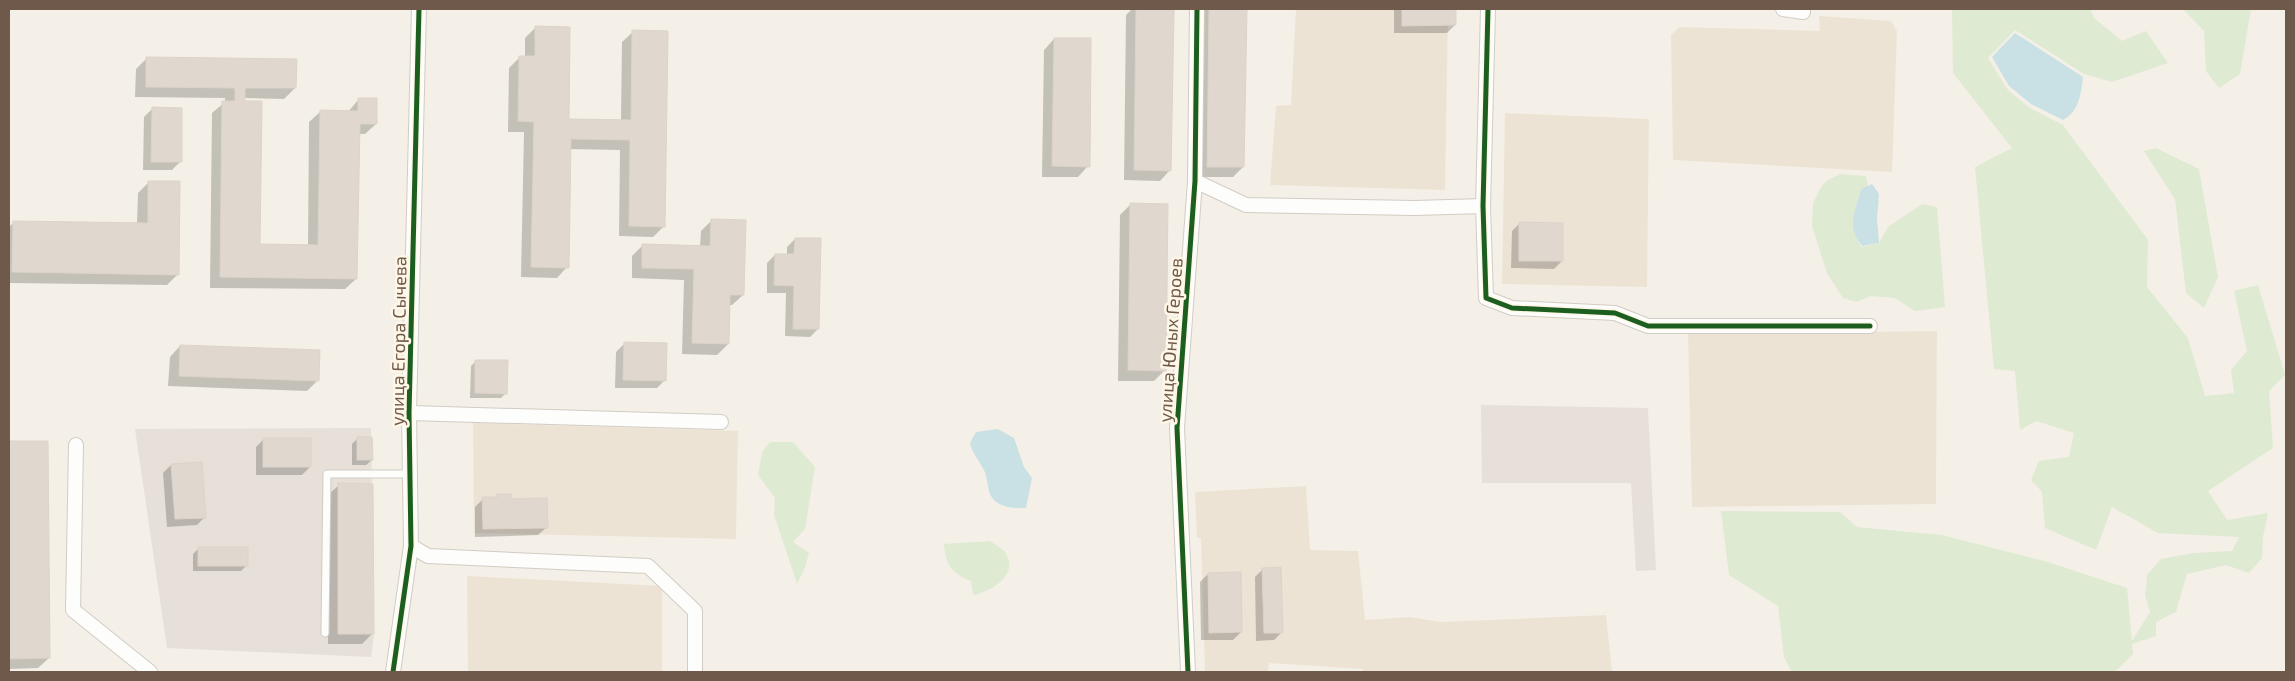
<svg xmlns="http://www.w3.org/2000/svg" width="2295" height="681" font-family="'Exo 2',sans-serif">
<rect width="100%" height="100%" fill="#f4f0e7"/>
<g fill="#ede3d4">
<polygon points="1296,9 1448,9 1445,190 1270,185 1276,106 1291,105"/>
<polygon points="1819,16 1891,21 1897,31 1892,172 1673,160 1671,35 1679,27 1820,31"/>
<polygon points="1505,113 1649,119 1647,287 1502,284"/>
<polygon points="1937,331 1936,504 1692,507 1688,334"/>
<polygon points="473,423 738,431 736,539 474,533"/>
<polygon points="1306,486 1310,550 1358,551 1365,620 1409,617 1442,622 1606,615 1612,672 1363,672 1363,669 1269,663 1268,672 1205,672 1201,538 1197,538 1195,492"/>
<polygon points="467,576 662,586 662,672 468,672"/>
</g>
<g fill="#e6e0d8">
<polygon points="1481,405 1648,408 1656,570 1636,571 1631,483 1482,483"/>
<polygon points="371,428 374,634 371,657 167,648 135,429"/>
</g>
<g fill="#dfead2">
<polygon points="1952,9 2090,9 2094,18 2122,41 2146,31 2168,63 2112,82 2084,74 2015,30 1988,58 2008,90 2030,108 2063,125 2148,240 2147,287 2188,338 2205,396 2234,393 2231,370 2247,351 2234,291 2258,285 2285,375 2269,391 2273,448 2208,491 2227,520 2268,513 2263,537 2262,558 2249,573 2226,565 2187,574 2176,612 2156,622 2156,636 2132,644 2133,654 2115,672 1792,672 1784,657 1778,606 1729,575 1721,511 1840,512 1857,527 1942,535 2048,562 2127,588 2132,641 2150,612 2145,596 2147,575 2161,559 2194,553 2232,551 2239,537 2158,533 2112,507 2096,550 2045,528 2042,492 2031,480 2039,461 2069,457 2074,433 2036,421 2020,430 2015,371 1994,369 1975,167 2012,148 1953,73"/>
<polygon points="2183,9 2251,9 2240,74 2219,88 2206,71 2204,31"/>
<polygon points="2156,148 2199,169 2218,277 2204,308 2186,293 2175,199 2144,151"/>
<path d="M1840,174L1866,176L1868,186L1861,189C1854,210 1849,228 1861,247L1879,243L1888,227L1922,204L1937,207L1945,307L1915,311L1895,298L1871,296L1856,302L1843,298L1827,273L1812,226L1813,203L1821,187L1828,180Z"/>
<polygon points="770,442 793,442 815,467 805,529 793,542 809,553 804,570 797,584 774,515 775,498 758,475 762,452"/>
<path d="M990,541C994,544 1000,547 1003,550C1023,572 992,592 973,595L971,581C952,574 945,564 944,544Z"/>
</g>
<g fill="#c9e0e4">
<path d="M2015,33L2083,77C2081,94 2079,111 2063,120L2031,104L2009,86L1992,57Z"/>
<path d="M1872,184L1879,194L1877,219L1879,243L1862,246C1846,227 1855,211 1861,189Z"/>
<path d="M998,429L1014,438L1024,467L1032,478L1026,508C1014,508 997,508 991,496C987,489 988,478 984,470C979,460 972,453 970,443L976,432Z"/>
</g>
<g fill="#0003">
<polygon points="1132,9 1172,9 1170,170 1160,181 1124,180 1126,15"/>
<polygon points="1202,9 1245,9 1243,167 1233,177 1197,177"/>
<polygon points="1394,9 1455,9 1455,25 1447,33 1394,33"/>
<polygon points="536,27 568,120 621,121 622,42 633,32 664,226 653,237 619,236 620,150 569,149 567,267 557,278 521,277 524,132 508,132 509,68 520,57 525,57 525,38"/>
<polygon points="1054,39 1088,166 1078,177 1042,177 1044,50"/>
<polygon points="147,58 295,88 284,99 244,98 259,245 308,246 309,122 320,112 348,112 359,99 376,124 365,134 358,134 356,279 345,289 210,288 212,113 225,102 225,98 135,97 136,69"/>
<polygon points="152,109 180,162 172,170 143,170 144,117"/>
<polygon points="149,182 178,274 167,285 9,283 9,227 14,222 137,224 138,193"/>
<polygon points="1131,204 1165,370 1154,381 1118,381 1120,215"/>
<polygon points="711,221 743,295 732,305 729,305 728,344 717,355 682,354 684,280 632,278 632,256 643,245 700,247 701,231"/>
<polygon points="1520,223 1562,261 1554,269 1511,268 1512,231"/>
<polygon points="795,239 818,329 810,337 785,336 786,293 767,293 767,263 775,255 787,255 787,247"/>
<polygon points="624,344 665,380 657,388 615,388 616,352"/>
<polygon points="180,346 318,380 307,391 168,386 170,357"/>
<polygon points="476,361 506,393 501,398 470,398 471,366"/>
<polygon points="264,439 310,467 302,475 256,475 256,447"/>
<polygon points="357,439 372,460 366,465 352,465 352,444"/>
<polygon points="9,442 46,442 49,658 38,668 9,669"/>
<polygon points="171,465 205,517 197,525 167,527 163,473"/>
<polygon points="339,485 373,633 362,644 328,644 328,495"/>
<polygon points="497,495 510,500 547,527 538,535 475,537 475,507 483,499 494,499"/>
<polygon points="198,549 246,566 241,571 193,571 193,554"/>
<polygon points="1263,569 1282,632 1274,640 1256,641 1255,577"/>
<polygon points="1208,574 1241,632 1233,640 1201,640 1200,582"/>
</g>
<g fill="#e0d8cf" stroke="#dcd3ca">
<polygon points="1136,9 1174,9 1171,171 1134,170"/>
<polygon points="1209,9 1247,9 1244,167 1207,167"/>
<polygon points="1402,9 1456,9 1456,25 1402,26"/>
<polygon points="535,26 570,27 569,119 631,120 632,30 668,31 665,227 629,226 630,140 571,139 569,268 531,267 534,122 518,121 519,56 535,56"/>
<polygon points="1054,38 1091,38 1090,167 1052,166"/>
<polygon points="146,57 297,59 296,88 245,88 245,101 262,101 260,244 318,245 320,110 358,111 358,98 377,98 377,124 360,124 357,279 220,277 222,101 235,101 235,88 146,87"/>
<polygon points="152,107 182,108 182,162 151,162"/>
<polygon points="148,181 180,181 179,275 12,272 13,221 148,223"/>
<polygon points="1130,203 1168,204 1166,371 1128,370"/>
<polygon points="711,219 746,220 744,295 730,295 729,344 692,343 694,269 642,268 642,244 710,246"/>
<polygon points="1519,222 1563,223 1563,261 1519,261"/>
<polygon points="795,238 821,238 819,329 793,329 794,286 774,285 775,254 794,254"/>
<polygon points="624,342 667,343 666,381 623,380"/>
<polygon points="180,345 320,350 319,381 179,376"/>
<polygon points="475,360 508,360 507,394 475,393"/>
<polygon points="357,437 372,437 373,460 357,460"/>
<rect x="263" y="438" width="48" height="29"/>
<polygon points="9,441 48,441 50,658 9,659"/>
<polygon points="202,462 206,518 175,519 171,464"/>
<polygon points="338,483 373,484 374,634 338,634"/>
<polygon points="497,494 511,494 512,499 547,498 548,528 483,529 482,497 497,497"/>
<rect x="198" y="547" width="50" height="19"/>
<polygon points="1281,567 1283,633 1264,633 1262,568"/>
<polygon points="1241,572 1242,632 1209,633 1208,573"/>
</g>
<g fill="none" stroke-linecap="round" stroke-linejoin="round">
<defs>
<polyline id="service" points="325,633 327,474 409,474"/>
<g id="minor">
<polyline points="1488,9 1483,206 1486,298 1512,308 1615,313 1648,326 1870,326"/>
<polyline points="1783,9 1803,12"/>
<polyline points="1195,181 1246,205 1415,208 1483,206"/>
<polyline points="409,413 721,422"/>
<polyline points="76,445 73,610 150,672"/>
<polyline points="411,546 428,556 648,566 695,611 695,672"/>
<polyline points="393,672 411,546 409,413 419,9"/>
<polyline points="1188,672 1177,428 1195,181 1197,9"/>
</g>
</defs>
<use href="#service" stroke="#d2ccc4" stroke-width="9"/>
<use href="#minor" stroke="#d2ccc4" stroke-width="16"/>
<use href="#service" stroke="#fdfdfb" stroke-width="7"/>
<use href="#minor" stroke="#fdfdfb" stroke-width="14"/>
<defs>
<g id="cycleway">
<polyline points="1488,9 1483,206 1486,298 1512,308 1615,313 1648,326 1870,326"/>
<polyline points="393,672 411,546 409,413 419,9"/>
<polyline points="1188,672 1177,428 1195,181 1197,9"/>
</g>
</defs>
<use href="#cycleway" stroke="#fef6e6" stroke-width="8"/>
<use href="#cycleway" stroke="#1b5e20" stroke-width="5"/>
</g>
<g text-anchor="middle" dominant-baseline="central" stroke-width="5" stroke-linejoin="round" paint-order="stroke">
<g font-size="18" fill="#6f594a" stroke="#fef6e6">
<text transform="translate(1170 340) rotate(-86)">улица Юных Героев</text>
<text transform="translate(398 341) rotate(-89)">улица Егора Сычева</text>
</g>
</g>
<rect width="2295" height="681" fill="none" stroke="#6f594a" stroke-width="20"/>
</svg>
